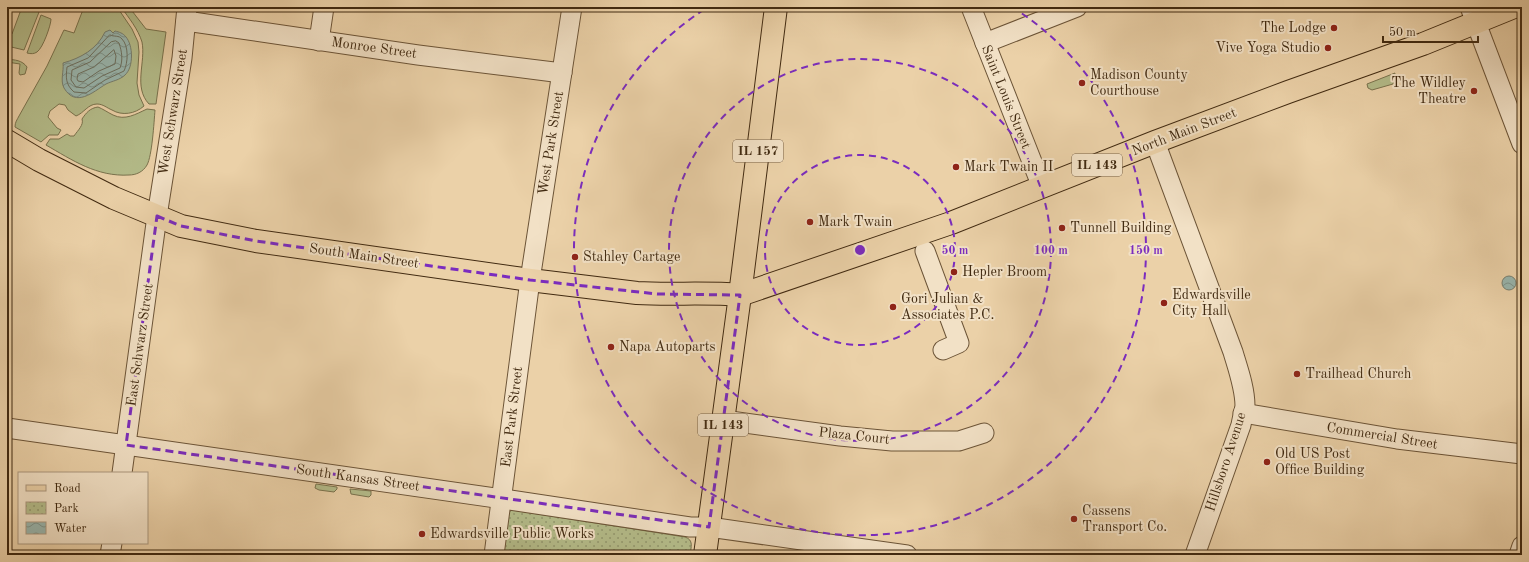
<svg xmlns="http://www.w3.org/2000/svg" width="1529" height="562" font-family="'Old Standard TT',serif">
<defs>
<pattern id="park-dots" width="8" height="8" patternUnits="userSpaceOnUse"><rect width="8" height="8" fill="#b4bc8a"/><path d="M2 2h.1M6 6h.1" fill="none" stroke="#94996f" stroke-width="1.8" stroke-linecap="round"/></pattern>
<pattern id="water-waves" width="16" height="10" patternUnits="userSpaceOnUse"><rect width="16" height="10" fill="#99b6ae"/><path d="M0 5q4-4 8 0t8 0" fill="none" stroke="#7e948c"/></pattern>
</defs>
<rect width="100%" height="100%" fill="#ebd1a8"/>
<filter id="stains"><feTurbulence type="fractalNoise" baseFrequency=".005" numOctaves="4"/><feColorMatrix values="0 0 0 0 .2 0 0 0 0 .09 0 0 0 0 .02 0 0 0 .5 -.17"/></filter>
<radialGradient id="worn" r=".72"><stop offset=".6" stop-color="#630" stop-opacity="0"/><stop offset="1" stop-color="#630" stop-opacity=".3"/></radialGradient>
<g fill="#b4bc8a" stroke="#7a734e">
<polygon points="22,7 41,7 24,50 7,46 7,33 12,34"/>
<path d="M84,7H117L132,29L138,42L139,52L137,83L139,95L144,106C135,114 122,116 112,110C107,108 103,104 97,104C88,104 84,113 76,116L68,110L65,105L59,104L50,111L48,117L57,128L61,130L58,135H49L41,142L15,127C15,122 17,120 19,116L47,66L63,32L64,30L74,33Z"/>
<path d="M121,7H129L146,29L166,32L156,104H149C133,87 146,62 142,42C138,29 129,18 121,7Z"/>
<path d="M41,15L51,19C51,25 43,48 37,52C34,54 31,54 27,53Z"/>
<path d="M7,59C15,60 22,60 27,67L25,74L20,75L19,73L20,64L7,62Z"/>
<polygon points="1395,73 1393,84 1372,90 1368,88 1367,84"/>
<path d="M98,107C103,109 107,112 113,115C125,121 136,114 147,109L155,110C154,123 152,156 147,165C143,172 136,175 129,175C97,177 72,160 46,145L50,139H59L67,134L70,136H74C78,130 84,125 82,119C86,113 90,108 98,107Z"/>
<polygon points="316,484 337,487 337,489 334,492 319,490 315,488"/>
<polygon points="350,489 371,491 371,495 369,497 351,494"/>
</g>
<path fill="url(#park-dots)" stroke="#7a734e" d="M512,510L685,537C694,540 691,547 690,555H502L509,512Z"/>
<g fill="url(#water-waves)" stroke="#767e6f">
<path d="M110,30L113,33L115,31C119,32 123,33 126,37C133,45 134,67 125,75C120,80 112,81 106,84C93,92 76,108 64,88C60,80 64,72 63,63C81,58 97,49 105,32Z"/>
<circle cx="1509" cy="283" r="7"/>
</g>
<g fill="none" stroke-linecap="round" stroke-linejoin="round">
<g stroke="#6d7060" stroke-width="1">
<path d="M110,35C114,37 119,35 122,39C129,46 128,63 124,71L105,80L86,93L74,92C65,84 66,77 67,67L88,58Z"/>
<path d="M116,41L119,43C122,52 123,60 120,68L102,76L84,88L76,87L71,80L72,70L90,62L111,42Z"/>
<polygon points="114,50 116,56 115,64 99,71 83,82 78,81 77,79 78,74 94,67"/>
</g>
<defs>
<g id="minor">
<polyline points="971,7 1042,187"/>
<polyline points="1470,7 1522,144"/>
<polyline points="186,21 418,55 562,73"/>
<polyline points="319,41 324,7"/>
<polyline points="985,43 1077,7"/>
<path d="M1155,142L1233,352C1238,369 1245,388 1245,406C1244,412 1242,419 1241,425L1195,555"/>
<polyline points="925,251 959,343 943,350"/>
<polyline points="1243,413 1397,439 1522,454"/>
<polyline points="723,420 840,436 892,441 959,441 984,433"/>
<polyline points="7,428 510,500 690,527 709,527 907,555"/>
<polyline points="122,473 157,216 182,58 187,7"/>
<polyline points="110,555 112,543"/>
<polyline points="494,555 530,280 572,7"/>
<polyline points="1519,555 1522,546"/>
</g>
<g id="major">
<path d="M7,141L39,160L114,198L181,226L256,241L530,280L637,293C671,295 706,292 740,295L951,223L1155,142L1288,92L1423,44L1514,7"/>
<polyline points="705,555 740,295 776,7"/>
</g>
</defs>
<use href="#minor" stroke="#6c5437" stroke-width="21"/>
<use href="#major" stroke="#412a11" stroke-width="24"/>
<use href="#minor" stroke="#f2e1c6" stroke-width="19"/>
<use href="#major" stroke="#ebd1a8" stroke-width="22"/>
</g>
<path fill="none" stroke="#7b2cbf" stroke-width="3" stroke-dasharray="8 5" stroke-linejoin="round" d="M157,216L181,226L256,241L530,280L657,294L740,295L709,527L126,445Z"/>
<g fill="none" stroke="#7b2cbf" stroke-width="2" stroke-dasharray="7 5">
<circle cx="860" cy="250" r="95"/>
<circle cx="860" cy="250" r="191"/>
<path d="M1012 7A286 286 0 1 1 708 7"/>
</g>
<g fill="#8f2418" stroke="#f2e1c6" stroke-width="1.5">
<circle cx="1334" cy="28" r="4"/>
<circle cx="1328" cy="48" r="4"/>
<circle cx="1082" cy="83" r="4"/>
<circle cx="1474" cy="91" r="4"/>
<circle cx="956" cy="167" r="4"/>
<circle cx="810" cy="222" r="4"/>
<circle cx="1062" cy="228" r="4"/>
<circle cx="575" cy="257" r="4"/>
<circle cx="954" cy="272" r="4"/>
<circle cx="1164" cy="303" r="4"/>
<circle cx="893" cy="307" r="4"/>
<circle cx="611" cy="347" r="4"/>
<circle cx="1297" cy="374" r="4"/>
<circle cx="1267" cy="462" r="4"/>
<circle cx="1074" cy="519" r="4"/>
<circle cx="422" cy="534" r="4"/>
</g>
<g text-anchor="middle" dominant-baseline="central" stroke-width="4" stroke-linejoin="round" paint-order="stroke">
<g fill="#f2e1c6" stroke="#766147" stroke-width="1">
<rect x="733" y="140" width="50" height="22" rx="3"/>
<rect x="1072" y="154" width="50" height="22" rx="3"/>
<rect x="698" y="414" width="50" height="22" rx="3"/>
</g>
<g font-size="13" font-weight="bold" fill="#412a11">
<text x="758" y="151">IL 157</text>
<text x="1097" y="165">IL 143</text>
<text x="723" y="425">IL 143</text>
</g>
<g font-size="14" fill="#412a11" stroke="#f2e1c6" text-anchor="start">
<text x="1326" y="28" text-anchor="end">The Lodge</text>
<text x="1320" y="48" text-anchor="end">Vive Yoga Studio</text>
<text x="1090" y="75">Madison County<tspan x="1090" dy="16">Courthouse</tspan></text>
<text x="1466" y="83" text-anchor="end">The Wildley<tspan x="1466" dy="16">Theatre</tspan></text>
<text x="964" y="167">Mark Twain II</text>
<text x="818" y="222">Mark Twain</text>
<text x="1070" y="228">Tunnell Building</text>
<text x="583" y="257">Stahley Cartage</text>
<text x="962" y="272">Hepler Broom</text>
<text x="1172" y="295">Edwardsville<tspan x="1172" dy="16">City Hall</tspan></text>
<text x="901" y="299">Gori Julian &amp;<tspan x="901" dy="16">Associates P.C.</tspan></text>
<text x="619" y="347">Napa Autoparts</text>
<text x="1305" y="374">Trailhead Church</text>
<text x="1275" y="454">Old US Post<tspan x="1275" dy="16">Office Building</tspan></text>
<text x="1082" y="511">Cassens<tspan x="1082" dy="16">Transport Co.</tspan></text>
<text x="430" y="534">Edwardsville Public Works</text>
</g>
<g font-size="14" fill="#412a11" stroke="#f2e1c6">
<text transform="translate(374 48) rotate(8)">Monroe Street</text>
<text transform="translate(1006 97) rotate(68)">Saint Louis Street</text>
<text transform="translate(173 112) rotate(-81)">West Schwarz Street</text>
<text transform="translate(1184 132) rotate(-21)">North Main Street</text>
<text transform="translate(551 143) rotate(-81)">West Park Street</text>
<text transform="translate(364 256) rotate(8)">South Main Street</text>
<text transform="translate(140 345) rotate(-82)">East Schwarz Street</text>
<text transform="translate(512 417) rotate(-83)">East Park Street</text>
<text transform="translate(854 436) rotate(6)">Plaza Court</text>
<text transform="translate(1382 436) rotate(9)">Commercial Street</text>
<text transform="translate(1226 462) rotate(-72)">Hillsboro Avenue</text>
<text transform="translate(358 478) rotate(8)">South Kansas Street</text>
</g>
</g>
<circle cx="860" cy="250" r="6" fill="#7b2cbf" stroke="#f2e1c6" stroke-width="2"/>
<g font-size="12" text-anchor="middle" font-weight="bold" fill="#7b2cbf" stroke="#f2e1c6" stroke-width="4" stroke-linejoin="round" paint-order="stroke">
<text x="955" y="254">50 m</text>
<text x="1051" y="254">100 m</text>
<text x="1146" y="254">150 m</text>
</g>
<rect width="1529" height="562" fill="none" stroke="#ebd1a8" stroke-width="24"/>
<rect x="8" y="8" width="1513" height="546" fill="none" stroke="#412a11" stroke-width="2"/>
<rect x="12" y="12" width="1505" height="538" fill="none" stroke="#412a11"/>
<rect x="18" y="472" width="130" height="72" fill="#f2e1c6" stroke="#ab987e"/>
<rect x="26" y="485" width="20" height="6" fill="#ebd1a8" stroke="#ab987e"/>
<text x="54" y="492" font-size="12" fill="#412a11">Road</text>
<rect x="26" y="502" width="20" height="12" fill="url(#park-dots)" stroke="#ab987e"/>
<text x="54" y="512" font-size="12" fill="#412a11">Park</text>
<rect x="26" y="522" width="20" height="12" fill="url(#water-waves)" stroke="#ab987e"/>
<text x="54" y="532" font-size="12" fill="#412a11">Water</text>
<path d="M1383 36v6h95v-6" fill="none" stroke="#412a11" stroke-width="2"/>
<text x="1389" y="36" font-size="12" fill="#412a11" stroke="#f2e1c6" stroke-width="3" paint-order="stroke">50 m</text>
<rect width="100%" height="100%" filter="url(#stains)"/>
<rect width="100%" height="100%" fill="url(#worn)"/>
</svg>
